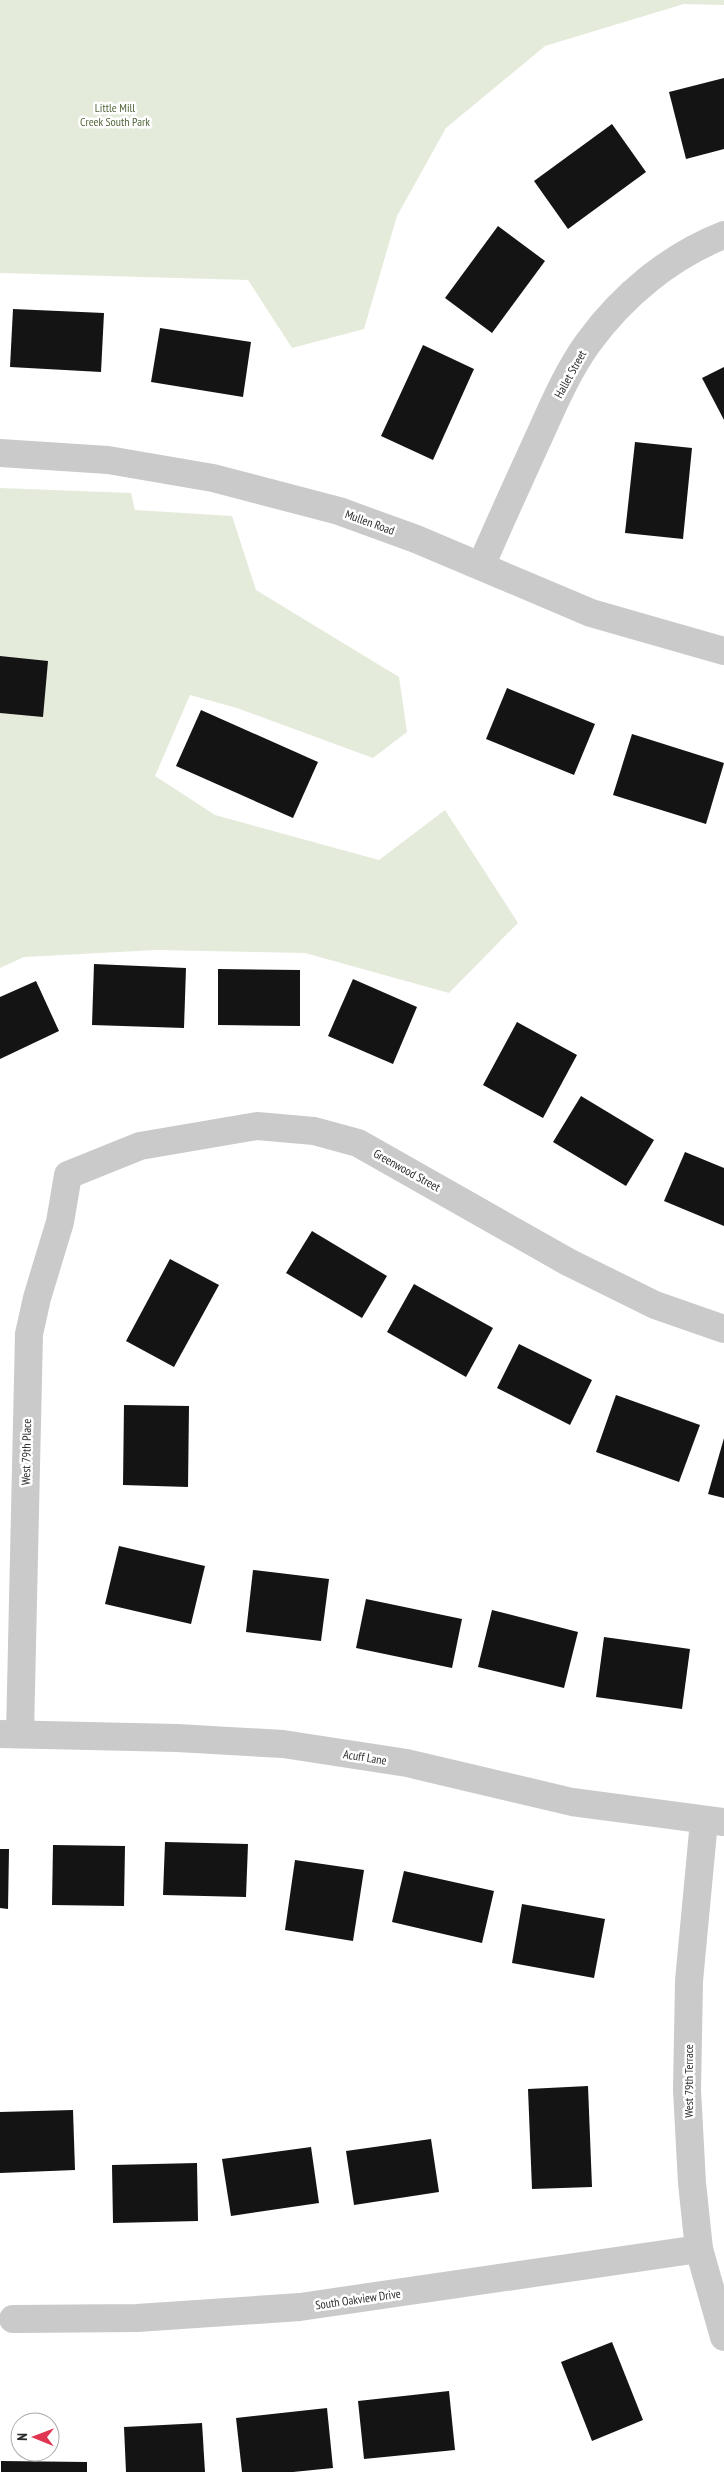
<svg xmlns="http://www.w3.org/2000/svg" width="724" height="2472" font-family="'PT Sans Narrow',sans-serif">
<rect width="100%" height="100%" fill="#fff"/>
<g fill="#e5ebdb">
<polygon points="0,0 724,0 724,5 684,4 545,46 446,128 397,216 364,329 292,348 248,280 0,273"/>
<polygon points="0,488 131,493 135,510 232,516 256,590 399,677 407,732 373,758 237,708 190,695 155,776 215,815 379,860 445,810 518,923 449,993 305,953 156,950 24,957 0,968"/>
</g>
<g fill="#141414">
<polygon points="724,78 724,149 686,159 669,92"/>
<polygon points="612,124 646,172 568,229 534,181"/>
<polygon points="498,226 545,261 492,333 445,298"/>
<polygon points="13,309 104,313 101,372 10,367"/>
<polygon points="160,328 251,342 243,397 151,382"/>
<polygon points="423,345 474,369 433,460 381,436"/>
<polygon points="724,367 724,420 702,378"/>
<polygon points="635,442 692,448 683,539 625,533"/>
<polygon points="0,656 48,661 43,717 0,713"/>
<polygon points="507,688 595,724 574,775 486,739"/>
<polygon points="201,710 318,762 293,818 176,766"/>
<polygon points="632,734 724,763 706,824 613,795"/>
<polygon points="94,964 186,968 184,1028 92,1025"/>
<polygon points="218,969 300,970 300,1026 218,1025"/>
<polygon points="353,979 417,1007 393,1064 328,1036"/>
<polygon points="36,981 59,1031 0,1059 0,997"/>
<polygon points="517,1022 577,1055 543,1118 483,1085"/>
<polygon points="581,1096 654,1140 626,1186 553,1142"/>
<polygon points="685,1152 724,1168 724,1226 664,1201"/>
<polygon points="312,1231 387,1276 362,1318 286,1273"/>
<polygon points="170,1259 219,1285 174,1367 126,1341"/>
<polygon points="414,1284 493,1328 466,1377 387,1332"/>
<polygon points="519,1344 592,1380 570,1425 497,1388"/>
<polygon points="616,1395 700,1425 679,1482 596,1452"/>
<polygon points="124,1405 189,1406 188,1487 123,1485"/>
<polygon points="724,1438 724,1498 708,1494"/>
<polygon points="119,1546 205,1566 191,1624 105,1604"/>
<polygon points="253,1570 329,1579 321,1641 246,1632"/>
<polygon points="366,1599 462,1619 452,1668 356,1648"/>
<polygon points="492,1610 578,1632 564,1688 478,1667"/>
<polygon points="604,1637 690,1649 682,1709 596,1697"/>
<polygon points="165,1842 248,1844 246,1897 163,1895"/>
<polygon points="53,1845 125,1846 124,1906 52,1905"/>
<polygon points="0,1849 9,1849 8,1909 0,1908"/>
<polygon points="295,1860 364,1870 353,1941 285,1930"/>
<polygon points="404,1871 494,1891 482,1943 392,1922"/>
<polygon points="522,1904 605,1919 594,1978 512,1963"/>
<polygon points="588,2086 592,2187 532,2189 528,2089"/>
<polygon points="73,2110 75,2170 0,2173 0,2112"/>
<polygon points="431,2139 439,2192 354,2205 346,2151"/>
<polygon points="311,2147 319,2203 231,2216 222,2159"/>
<polygon points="197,2163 198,2221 113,2223 112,2165"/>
<polygon points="612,2342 643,2420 592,2441 561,2362"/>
<polygon points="449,2391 455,2450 364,2459 358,2401"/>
<polygon points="327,2408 333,2468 293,2472 242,2472 236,2418"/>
<polygon points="202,2423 205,2472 126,2472 124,2427"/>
<polygon points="1,2461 87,2462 87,2472 1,2472"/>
</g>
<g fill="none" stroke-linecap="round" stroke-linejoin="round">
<g stroke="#cacaca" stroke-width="28">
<polyline points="0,453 108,460 213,478 339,511 416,539 591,613 724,651"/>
<path d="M481,566C499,524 518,483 537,441C552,408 567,372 588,343C622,296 670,256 724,235"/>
<polyline points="0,1734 177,1738 283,1744 407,1763 572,1802 724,1822"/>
<polyline points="20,1734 29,1334 37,1298 60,1222 68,1175 140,1146 257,1126 314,1131 358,1143 568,1262 655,1305 724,1329"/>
<polyline points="704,1821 689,1981 687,2090 692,2183 699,2249 724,2337"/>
<polyline points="13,2319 137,2318 300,2307 699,2249"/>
</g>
</g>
<g text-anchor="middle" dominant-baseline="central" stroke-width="5" stroke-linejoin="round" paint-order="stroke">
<g font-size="12" fill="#54673c" stroke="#fff">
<text x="115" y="107">Little Mill<tspan x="115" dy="14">Creek South Park</tspan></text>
</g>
<g font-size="12" fill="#2d2d2d" stroke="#fff">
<text transform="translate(570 374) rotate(-61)">Hallet Street</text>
<text transform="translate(370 522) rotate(20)">Mullen Road</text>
<text transform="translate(407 1170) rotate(29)">Greenwood Street</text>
<text transform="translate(26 1452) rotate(-89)">West 79th Place</text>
<text transform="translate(365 1757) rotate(9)">Acuff Lane</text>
<text transform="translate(688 2081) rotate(-90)">West 79th Terrace</text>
<text transform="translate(358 2299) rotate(-8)">South Oakview Drive</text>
</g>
</g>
<g transform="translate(35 2437) rotate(271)"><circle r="24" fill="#ffffff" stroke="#ababab"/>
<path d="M0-4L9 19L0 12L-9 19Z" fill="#df3550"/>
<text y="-8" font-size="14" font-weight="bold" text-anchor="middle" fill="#2d2d2d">N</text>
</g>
</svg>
